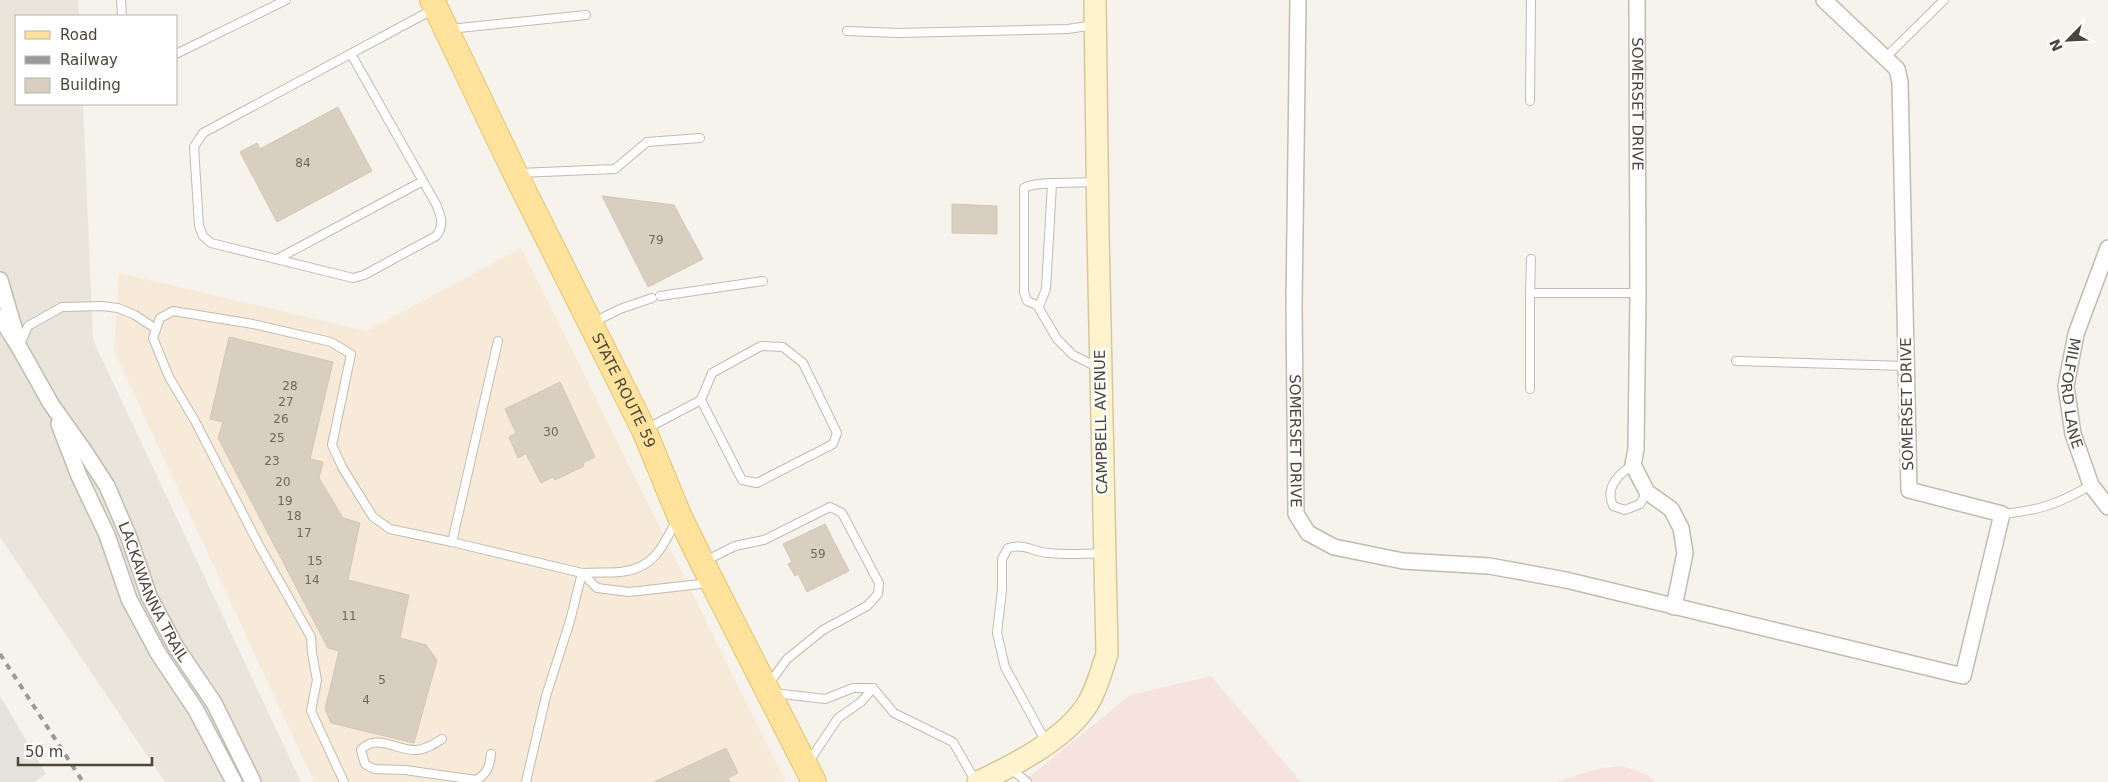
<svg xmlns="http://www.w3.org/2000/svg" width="2108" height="782" font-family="'DejaVu Sans',sans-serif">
<rect width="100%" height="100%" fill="#f6f3ec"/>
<polygon fill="#eae5da" points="0,0 78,0 79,16 16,16 16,104 83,104 93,340 301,782 165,782 0,537"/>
<polygon fill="#f7ead8" points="521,248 786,782 314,782 114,351 119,273 367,331"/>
<polygon fill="#e6e2dd" points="0,696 46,774 34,782 0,782"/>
<g fill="#f6e3e0">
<polygon points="1211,676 1301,782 1023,782 1130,695"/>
<polygon points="1623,766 1648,775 1655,782 1555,782 1601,768"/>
</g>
<g fill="#d8cfc1" stroke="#d3c7b4">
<polygon points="338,107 372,171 277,222 240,152 257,143 260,149"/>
<polygon points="602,196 674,205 703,259 648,287"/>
<polygon points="952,204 997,206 997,234 952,233"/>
<polygon points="229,337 333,362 310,459 323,462 319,478 343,518 360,523 348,580 409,595 400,638 426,645 437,660 414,743 331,723 325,709 339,651 328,648 218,438 223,422 210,419"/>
<polygon points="560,382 595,457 583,463 584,466 555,480 553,477 541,483 526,454 518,458 509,437 516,433 505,409"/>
<polygon points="825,524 849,571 807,592 798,574 795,576 788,564 792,562 783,544"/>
<polygon points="726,748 738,773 728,778 730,782 654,782"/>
</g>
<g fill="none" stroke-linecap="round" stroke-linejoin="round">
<defs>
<g id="lane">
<polyline points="121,0 122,16"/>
<polyline points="449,29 586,15"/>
<polyline points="847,31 898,33 1068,29 1094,25"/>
<polyline points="176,54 286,0"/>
<path d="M351,54L436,204C441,216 445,225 436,236L364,275L353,278L211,243L203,236L199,226L194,147L203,133L434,9"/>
<polyline points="1886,57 1944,0"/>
<polyline points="1530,101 1531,0"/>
<polyline points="519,173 615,169 647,142 700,138"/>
<path d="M1052,184L1046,289L1040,304L1037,305L1027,301L1024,292V188C1034,181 1080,183 1095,182"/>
<polyline points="279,258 423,181"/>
<polyline points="1530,293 1531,259"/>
<polyline points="660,296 763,281"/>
<polyline points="1037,305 1057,339 1073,355 1099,368"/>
<polyline points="594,322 620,309 652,298"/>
<polyline points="19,347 28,326 62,307 102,306 118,308 135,315 156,329"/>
<polyline points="1736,361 1906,366"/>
<polyline points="1530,389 1530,293 1638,293"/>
<polyline points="646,429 701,400 712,373 761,346 783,347 803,363 837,433 833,444 757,483 742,480 701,400"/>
<path d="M1633,465C1617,475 1605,488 1613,506L1625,510L1640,504L1647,492"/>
<path d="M2002,514C2038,511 2061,503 2091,485"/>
<path d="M452,542L582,573C595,572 607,573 620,572C653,569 663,547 676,521"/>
<polyline points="705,561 735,546 764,540 830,507 842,513 879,583 878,594 867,606 823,630 787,659 768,685"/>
<polyline points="582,573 597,588 629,592 710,583"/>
<polyline points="873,688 894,713 953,742 976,782"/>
<polyline points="774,693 825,699 853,688 873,688 861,702 838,718 808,763"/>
<path d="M442,739C434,744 427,749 417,750C399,752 376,732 361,750L365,764L374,769L405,770L476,780C487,774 490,766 491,754"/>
<path d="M1046,742L1005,667L997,633L1002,590V559L1008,548C1027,543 1031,552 1049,553C1067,555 1085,554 1104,553"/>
<polyline points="1011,769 1027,782"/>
<polyline points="344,782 311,711 317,680 312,653 311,637 260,547 195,421 169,377 153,338 160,318 173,311 253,324 331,342 351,354 332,445 342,467 373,517 390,529 452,542 498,341"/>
<polyline points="526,782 546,696 570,621 582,573"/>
</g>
<g id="street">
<path id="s1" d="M1298,0L1294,304L1296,514L1308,533L1334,547L1403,561L1489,566L1566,580L1963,676L2002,514L1909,490L1900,82L1897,69L1824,0"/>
<path id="s2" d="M1637,0L1638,293L1636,449L1633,465L1647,492L1671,509L1681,528L1685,553L1674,607"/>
<path id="s3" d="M2108,248L2076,334L2066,386L2073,434L2091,485L2108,507"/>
<polyline points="0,280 15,331"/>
<path id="s4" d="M0,317L19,347L51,404L83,449L107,486L128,535L149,596L176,647L214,703L253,782"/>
<polyline points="59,424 79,476 107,535 129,599 158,653 196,710 234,782"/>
</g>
<path id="secondary" d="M978,782C1013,766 1063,740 1085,708C1096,692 1101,672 1107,654L1098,233L1095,0"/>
<g id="primary">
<path id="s5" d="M432,0L515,173L644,430L679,515L702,562L814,782"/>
</g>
</defs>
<use href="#lane" stroke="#c2bbae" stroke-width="10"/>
<use href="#street" stroke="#c2bbae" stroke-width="18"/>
<use href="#secondary" stroke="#d6c79b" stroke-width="24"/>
<use href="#primary" stroke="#e6c16a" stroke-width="26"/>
<use href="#lane" stroke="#fff" stroke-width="8"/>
<use href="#street" stroke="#fff" stroke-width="15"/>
<use href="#secondary" stroke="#fff3cd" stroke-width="21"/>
<use href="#primary" stroke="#ffe39c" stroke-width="24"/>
<polyline stroke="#9a9a9a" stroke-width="4" stroke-dasharray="6 6" stroke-linecap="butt" points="0,654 83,782"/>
</g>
<g text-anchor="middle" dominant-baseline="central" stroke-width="5" stroke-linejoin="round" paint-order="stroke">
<g font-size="12" fill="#6e675b">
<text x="303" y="163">84</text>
<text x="656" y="240">79</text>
<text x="290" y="386">28</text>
<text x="286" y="402">27</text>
<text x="281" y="419">26</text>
<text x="551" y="432">30</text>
<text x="277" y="438">25</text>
<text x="272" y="461">23</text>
<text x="283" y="482">20</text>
<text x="285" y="501">19</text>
<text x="294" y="516">18</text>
<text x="304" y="533">17</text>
<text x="818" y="554">59</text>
<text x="315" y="561">15</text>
<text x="312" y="580">14</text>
<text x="349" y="616">11</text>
<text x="382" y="680">5</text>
<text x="366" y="700">4</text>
</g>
<g font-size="15" fill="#4b4439" stroke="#fff">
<text stroke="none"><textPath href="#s2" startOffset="104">SOMERSET DRIVE</textPath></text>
<text stroke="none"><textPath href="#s5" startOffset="435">STATE ROUTE 59</textPath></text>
<text stroke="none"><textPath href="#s3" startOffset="152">MILFORD LANE</textPath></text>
<text transform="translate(1907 404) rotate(-91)">SOMERSET DRIVE</text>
<text transform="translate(1101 422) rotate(-91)">CAMPBELL AVENUE</text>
<text stroke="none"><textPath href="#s1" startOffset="441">SOMERSET DRIVE</textPath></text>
<text stroke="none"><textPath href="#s4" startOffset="316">LACKAWANNA TRAIL</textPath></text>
</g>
</g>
<rect x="15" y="15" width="162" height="90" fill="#ffffff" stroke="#b7b4b0"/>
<rect x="25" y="31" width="25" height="8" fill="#ffe39c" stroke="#b7b4b0"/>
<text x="60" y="40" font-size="15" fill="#4b4439">Road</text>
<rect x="25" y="56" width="25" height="8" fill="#9a9a9a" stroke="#b7b4b0"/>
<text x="60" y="65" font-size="15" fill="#4b4439">Railway</text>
<rect x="25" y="78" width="25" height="15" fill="#d8cfc1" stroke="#b7b4b0"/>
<text x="60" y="90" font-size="15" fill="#4b4439">Building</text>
<g transform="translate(2068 40) rotate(246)" stroke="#ffffff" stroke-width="4" paint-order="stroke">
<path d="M0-4L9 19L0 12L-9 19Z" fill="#4b4439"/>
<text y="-8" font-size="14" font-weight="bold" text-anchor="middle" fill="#4b4439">N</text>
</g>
<path d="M18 757v8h134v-8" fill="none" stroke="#4b4439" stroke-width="2.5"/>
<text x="25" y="757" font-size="15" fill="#4b4439" stroke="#ffffff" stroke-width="4" paint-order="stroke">50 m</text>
</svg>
